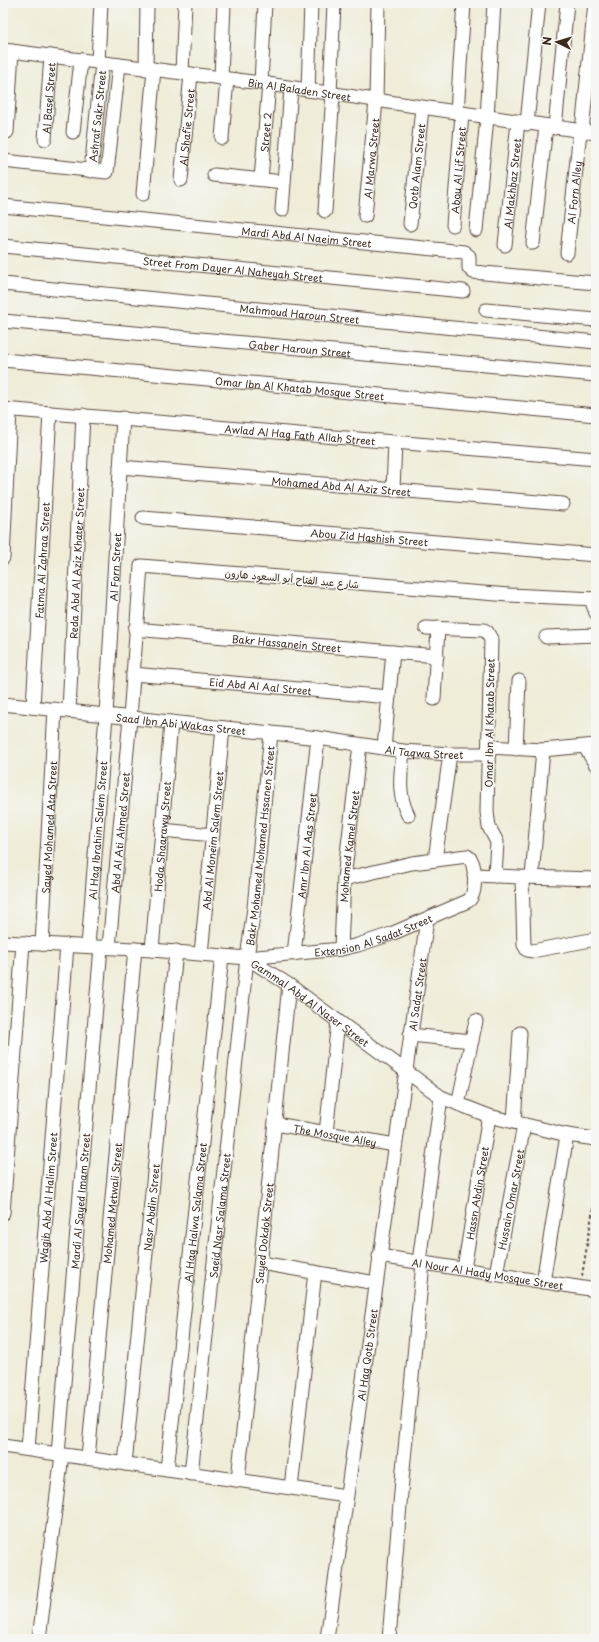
<svg xmlns="http://www.w3.org/2000/svg" width="599" height="1642" font-family="'Playpen Sans','Playpen Sans Arabic',sans-serif">
<rect width="100%" height="100%" fill="#f6f6f2"/>
<filter id="ink" filterUnits="userSpaceOnUse"><feTurbulence type="fractalNoise" baseFrequency=".025" numOctaves="2"/><feDisplacementMap in="SourceGraphic" scale="8" xChannelSelector="R" yChannelSelector="G"/><feConvolveMatrix kernelMatrix="1 2 1 2 8 2 1 2 1" color-interpolation-filters="sRGB"/></filter>
<filter id="wash" filterUnits="userSpaceOnUse"><feTurbulence type="fractalNoise" baseFrequency=".012" numOctaves="4" result="noise"/><feDisplacementMap in="SourceGraphic" scale="16" xChannelSelector="R" yChannelSelector="G"/><feGaussianBlur stdDeviation="0.9" result="paint"/><feColorMatrix in="noise" values="0 0 0 0 0 0 0 0 0 0 0 0 0 0 0 0 0 1.4 0 .05"/><feComposite in="paint" operator="in"/></filter>
<g filter="url(#wash)">
<rect width="100%" height="100%" fill="#efecd8"/>
</g>
<g filter="url(#ink)">
<g fill="none" stroke-linecap="round" stroke-linejoin="round">
<defs>
<g id="minor">
<path id="s1" d="M3,50L261,83L596,133"/>
<polyline points="98,62 101,3"/>
<polyline points="146,69 147,3"/>
<polyline points="182,73 185,3"/>
<polyline points="221,78 224,3"/>
<polyline points="261,83 265,3"/>
<polyline points="308,90 311,3"/>
<polyline points="330,94 334,3"/>
<polyline points="457,113 464,3"/>
<polyline points="527,124 539,3"/>
<polyline points="555,128 567,3"/>
<polyline points="582,131 595,3"/>
<polyline points="7,132 12,51"/>
<polyline points="73,132 81,60"/>
<polyline points="222,138 227,79"/>
<path id="s2" d="M45,139L51,56"/>
<polyline points="3,161 107,172 119,65"/>
<path id="s3" d="M91,171L102,63"/>
<polyline points="214,175 284,182"/>
<path id="s4" d="M261,179L269,84"/>
<path id="s5" d="M181,180L191,74"/>
<polyline points="143,194 154,69"/>
<path id="s6" d="M3,206L464,252L469,256V268L473,272L596,283"/>
<polyline points="282,210 291,88"/>
<polyline points="325,211 333,94"/>
<path id="s7" d="M365,216L376,101L378,3"/>
<path id="s8" d="M410,224L422,108"/>
<path id="s9" d="M453,225L462,114"/>
<polyline points="476,230 487,118 494,3"/>
<polyline points="533,243 546,126"/>
<path id="s10" d="M505,245L518,122"/>
<path id="s11" d="M3,246L463,291"/>
<path id="s12" d="M567,253L580,131"/>
<path id="s13" d="M3,284L596,342"/>
<polyline points="486,310 596,320"/>
<path id="s14" d="M3,321L596,375"/>
<path id="s15" d="M3,360L596,415"/>
<path id="s16" d="M3,409L596,459"/>
<path id="s17" d="M120,467L563,504"/>
<polyline points="393,490 395,442"/>
<path id="s18" d="M143,518L596,555"/>
<polyline points="3,558 10,410"/>
<polyline points="591,599 596,613"/>
<polyline points="426,628 484,630 487,632 491,639 487,812 489,827 497,842 495,876"/>
<path id="s19" d="M135,629L437,656"/>
<polyline points="546,637 596,635"/>
<path id="s20" d="M133,674L389,697"/>
<polyline points="434,699 438,628"/>
<path id="s21" d="M3,704L318,738L403,751L450,754H489"/>
<path id="s22" d="M33,707L50,413"/>
<path id="s23" d="M69,711L83,415"/>
<polyline points="489,747 543,750 596,745"/>
<polyline points="585,747 596,765"/>
<polyline points="384,748 393,652"/>
<polyline points="516,749 519,681"/>
<path d="M403,751C401,773 397,794 408,815"/>
<polyline points="162,830 213,835"/>
<polyline points="435,860 450,754"/>
<polyline points="474,875 520,877 522,879 524,945 527,950 532,951 596,939"/>
<polyline points="524,877 596,879"/>
<polyline points="532,877 543,750"/>
<path id="s24" d="M3,942L152,950L247,958L289,985L441,1097L489,1116L567,1135L596,1139"/>
<path id="s25" d="M42,944L55,709"/>
<path id="s26" d="M88,946L106,715L123,418"/>
<path id="s27" d="M109,947L130,718L141,566L509,595L596,599"/>
<path id="s28" d="M341,949L344,879L360,745"/>
<path id="s29" d="M152,950L171,722"/>
<path id="s30" d="M201,954L223,728"/>
<path id="s31" d="M294,954L318,738"/>
<path id="s32" d="M247,958L341,949L358,945L391,934L468,901C477,895 477,861 467,856L412,863L344,879"/>
<polyline points="410,1035 472,1041"/>
<polyline points="458,1104 476,1021"/>
<polyline points="514,1122 520,1033"/>
<path id="s33" d="M276,1124L395,1145"/>
<polyline points="326,1133 338,1021"/>
<polyline points="3,1213 23,943"/>
<path id="s34" d="M379,1256L596,1290"/>
<polyline points="419,1262 441,1097"/>
<polyline points="261,1263 376,1283"/>
<path id="s35" d="M464,1269L489,1116"/>
<path id="s36" d="M496,1274L524,1125"/>
<polyline points="543,1282 567,1135"/>
<polyline points="3,1446 346,1496"/>
<path id="s37" d="M28,1449L67,945"/>
<path id="s38" d="M58,1454L101,947"/>
<path id="s39" d="M88,1458L135,949"/>
<path id="s40" d="M125,1464L176,951"/>
<path id="s41" d="M167,1470L222,956"/>
<path id="s42" d="M191,1474L247,958L254,908L271,733"/>
<path id="s43" d="M238,1480L289,985"/>
<polyline points="291,1488 315,1272"/>
<polyline points="39,1639 62,1455"/>
<path id="s44" d="M327,1639L427,919"/>
<polyline points="389,1639 402,1480 423,1263"/>
</g>
</defs>
<use href="#minor" stroke="#56473a" stroke-width="15"/>
<polyline stroke="#56473a" stroke-width="2" stroke-dasharray="3 3" stroke-linecap="butt" points="582,1276 596,1190"/>
<use href="#minor" stroke="#fff" stroke-width="13"/>
</g>
</g>
<g text-anchor="middle" dominant-baseline="central" stroke-width="3" stroke-linejoin="round" paint-order="stroke">
<g font-size="10" fill="#3b2a1e" stroke="#f6f6f2">
<text stroke="none"><textPath href="#s1" startOffset="299">Bin Al Baladen Street</textPath></text>
<text stroke="none"><textPath href="#s2" startOffset="41">Al Basel Street</textPath></text>
<text stroke="none"><textPath href="#s3" startOffset="55">Ashraf Sakr Street</textPath></text>
<text stroke="none"><textPath href="#s5" startOffset="53">Al Shafie Street</textPath></text>
<text stroke="none"><textPath href="#s4" startOffset="47">Street 2</textPath></text>
<text stroke="none"><textPath href="#s7" startOffset="58">Al Marwa Street</textPath></text>
<text stroke="none"><textPath href="#s8" startOffset="58">Qotb Alam Street</textPath></text>
<text stroke="none"><textPath href="#s9" startOffset="55">Abou Al Lif Street</textPath></text>
<text stroke="none"><textPath href="#s10" startOffset="62">Al Makhbaz Street</textPath></text>
<text stroke="none"><textPath href="#s12" startOffset="61">Al Forn Alley</textPath></text>
<text stroke="none"><textPath href="#s6" startOffset="305">Mardi Abd Al Naeim Street</textPath></text>
<text stroke="none"><textPath href="#s11" startOffset="231">Street From Dayer Al Naheyah Street</textPath></text>
<text stroke="none"><textPath href="#s13" startOffset="298">Mahmoud Haroun Street</textPath></text>
<text stroke="none"><textPath href="#s14" startOffset="298">Gaber Haroun Street</textPath></text>
<text stroke="none"><textPath href="#s15" startOffset="298">Omar Ibn Al Khatab Mosque Street</textPath></text>
<text stroke="none"><textPath href="#s16" startOffset="298">Awlad Al Hag Fath Allah Street</textPath></text>
<text stroke="none"><textPath href="#s17" startOffset="222">Mohamed Abd Al Aziz Street</textPath></text>
<text stroke="none"><textPath href="#s18" startOffset="227">Abou Zid Hashish Street</textPath></text>
<text stroke="none"><textPath href="#s22" startOffset="147">Fatma Al Zahraa Street</textPath></text>
<text stroke="none"><textPath href="#s23" startOffset="148">Reda Abd Al Aziz Khater Street</textPath></text>
<text stroke="none"><textPath href="#s26" startOffset="380">Al Forn Street</textPath></text>
<text transform="translate(292 578) rotate(5)">شارع عبد الفتاح أبو السعود هارون</text>
<text stroke="none"><textPath href="#s19" startOffset="152">Bakr Hassanein Street</textPath></text>
<text stroke="none"><textPath href="#s20" startOffset="128">Eid Abd Al Aal Street</textPath></text>
<text stroke="none"><textPath href="#s21" startOffset="179">Saad Ibn Abi Wakas Street</textPath></text>
<text transform="translate(489 723) rotate(-89)">Omar Ibn Al Khatab Street</text>
<text stroke="none"><textPath href="#s21" startOffset="424">Al Taqwa Street</textPath></text>
<text stroke="none"><textPath href="#s25" startOffset="117">Sayed Mohamed Ata Street</textPath></text>
<text stroke="none"><textPath href="#s26" startOffset="116">Al Hag Ibrahim Salem Street</textPath></text>
<text stroke="none"><textPath href="#s27" startOffset="115">Abd Al Ati Ahmed Street</textPath></text>
<text stroke="none"><textPath href="#s29" startOffset="114">Hoda Shaarawy Street</textPath></text>
<text stroke="none"><textPath href="#s30" startOffset="114">Abd Al Moneim Salem Street</textPath></text>
<text stroke="none"><textPath href="#s42" startOffset="632">Bakr Mohamed Mohamed Hssanen Street</textPath></text>
<text stroke="none"><textPath href="#s31" startOffset="109">Amr Ibn Al Aas Street</textPath></text>
<text stroke="none"><textPath href="#s28" startOffset="103">Mohamed Kamel Street</textPath></text>
<text stroke="none"><textPath href="#s32" startOffset="129">Extension Al Sadat Street</textPath></text>
<text stroke="none"><textPath href="#s44" startOffset="651">Al Sadat Street</textPath></text>
<text stroke="none"><textPath href="#s24" startOffset="322">Gammal Abd Al Naser Street</textPath></text>
<text stroke="none"><textPath href="#s33" startOffset="60">The Mosque Alley</textPath></text>
<text stroke="none"><textPath href="#s35" startOffset="77">Hassn Abdin Street</textPath></text>
<text stroke="none"><textPath href="#s37" startOffset="252">Wagih Abd Al Halim Street</textPath></text>
<text stroke="none"><textPath href="#s38" startOffset="254">Mardi Al Sayed Imam Street</textPath></text>
<text stroke="none"><textPath href="#s36" startOffset="76">Hussain Omar Street</textPath></text>
<text stroke="none"><textPath href="#s39" startOffset="256">Mohamed Metwali Street</textPath></text>
<text stroke="none"><textPath href="#s40" startOffset="258">Nasr Abdin Street</textPath></text>
<text stroke="none"><textPath href="#s41" startOffset="259">Al Hag Halwa Salama Street</textPath></text>
<text stroke="none"><textPath href="#s42" startOffset="260">Saeid Nasr Salama Street</textPath></text>
<text stroke="none"><textPath href="#s43" startOffset="248">Sayed Dokdok Street</textPath></text>
<text stroke="none"><textPath href="#s34" startOffset="110">Al Nour Al Hady Mosque Street</textPath></text>
<text stroke="none"><textPath href="#s44" startOffset="287">Al Hag Qotb Street</textPath></text>
</g>
</g>
<rect width="599" height="1642" fill="none" stroke="#f6f6f2" stroke-width="16"/>
<g transform="translate(557 42) rotate(275)" stroke="#f6f6f2" stroke-width="3" paint-order="stroke">
<path d="M0-3L7 15L0 10L-7 15Z" fill="#3b2a1e"/>
<text y="-6" font-size="11" font-weight="bold" text-anchor="middle" fill="#3b2a1e">N</text>
</g>
</svg>
